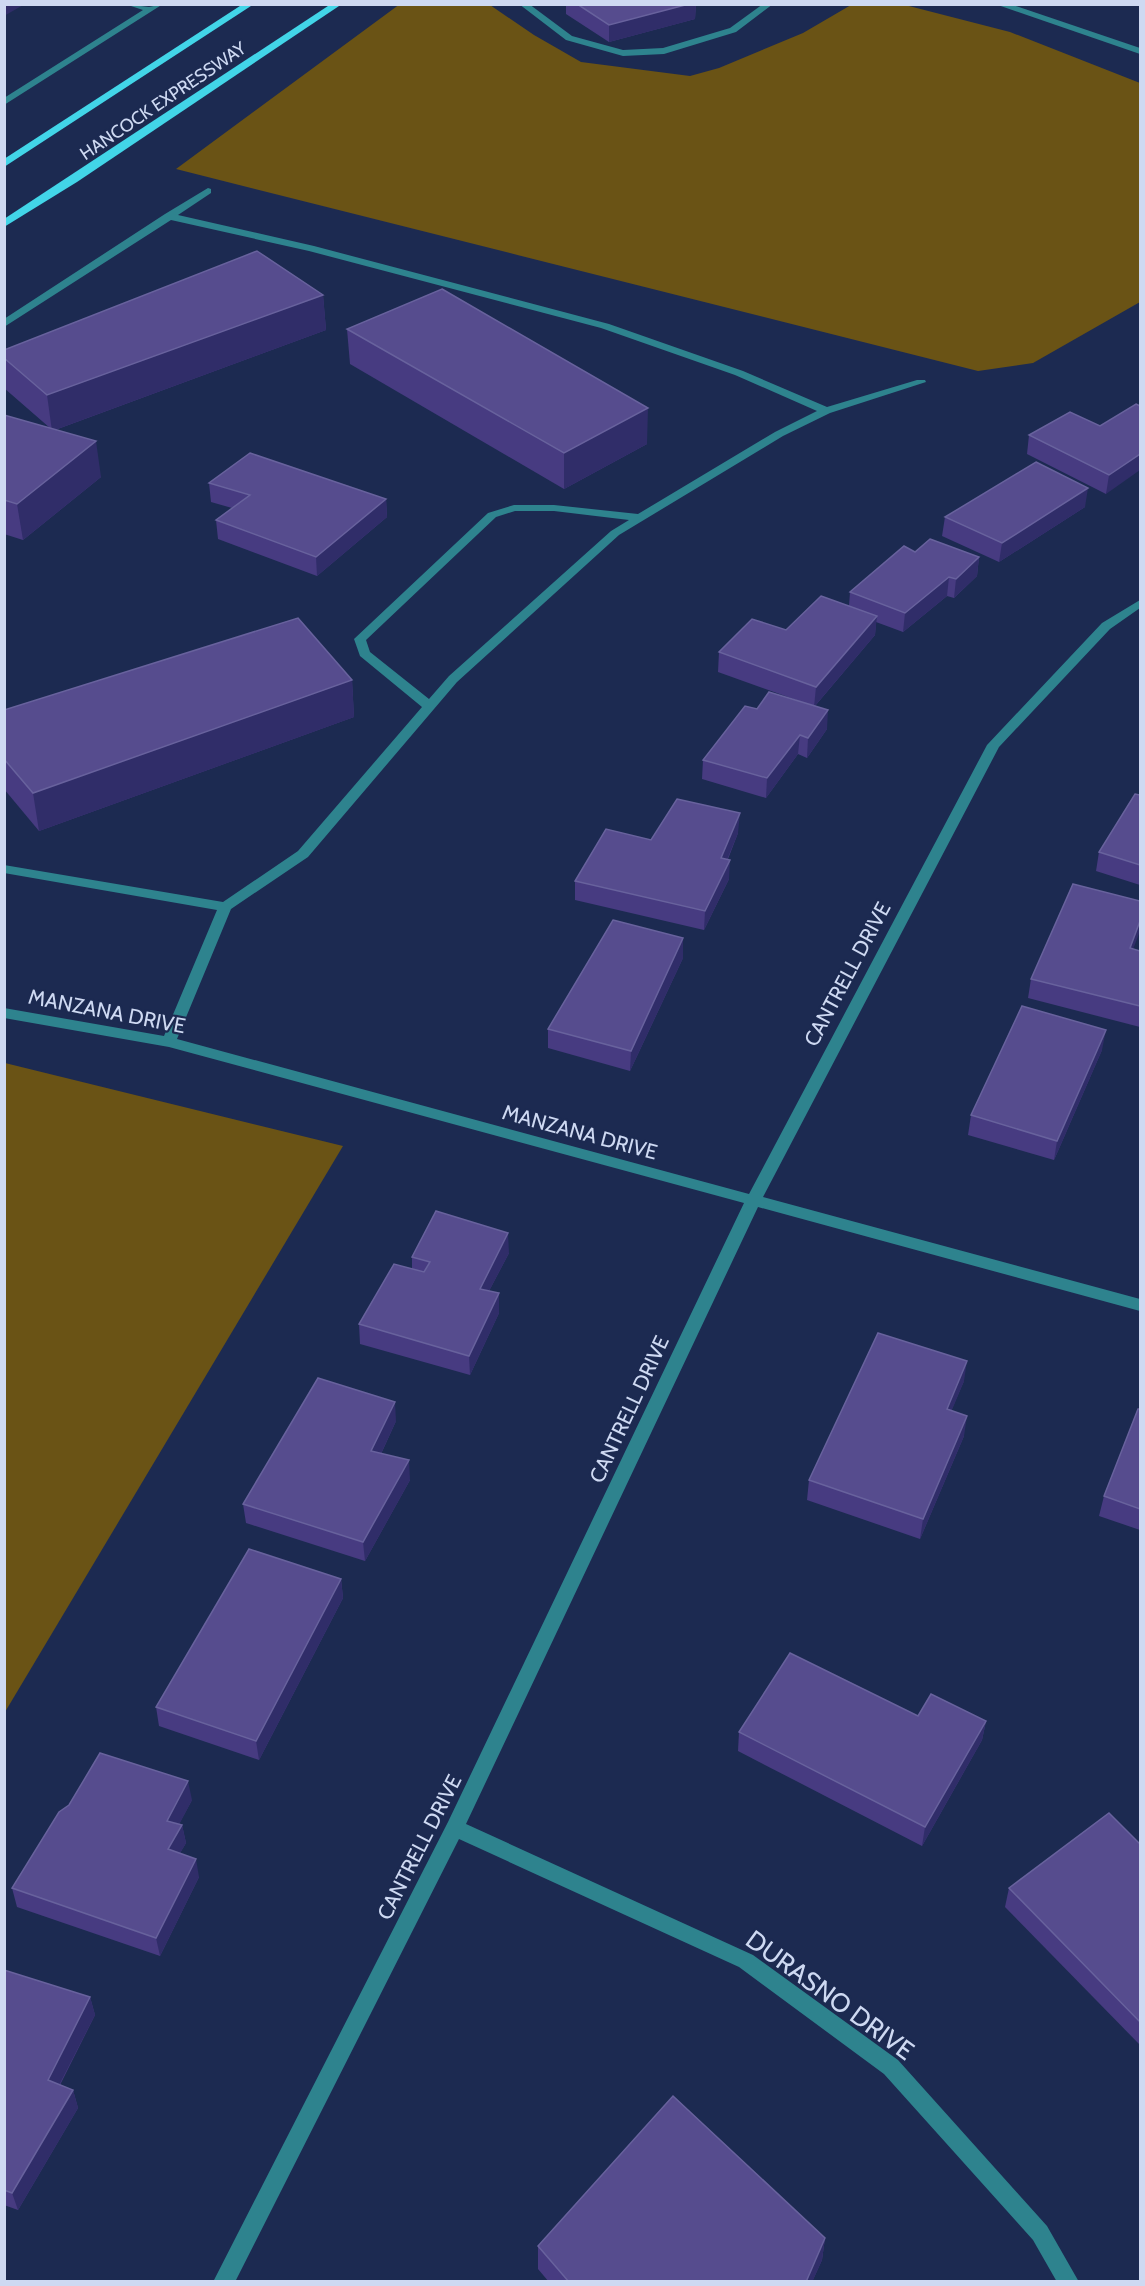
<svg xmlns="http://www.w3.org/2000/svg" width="1145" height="2286" font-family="Cabin,sans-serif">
<rect width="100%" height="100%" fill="#1c2a51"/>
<g fill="#6a5315">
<polygon points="400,4 490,5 534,35 581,62 690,76 719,68 803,33 851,5 905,5 1010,32 1140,83 1140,302 1033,363 978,371 176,169"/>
<polygon points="5,1063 343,1146 5,1712 4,1063"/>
</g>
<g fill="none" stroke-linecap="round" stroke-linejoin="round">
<g fill="#2e838e" fill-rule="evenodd">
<polygon points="125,4 149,7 163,4 4,105 4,98 143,10"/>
<polygon points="519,4 529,4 572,36 623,50 663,48 730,28 763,4 773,4 736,32 664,54 623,56 566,40"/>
<polygon points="995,4 1010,4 1140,48 1140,54"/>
<path d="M208,188L211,189V193L178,215L314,246L609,324L743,371L827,407L917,380H925L926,382L830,413L783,436L619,535L457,682L308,857L231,909L177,1039L749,1194L987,745L1102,623L1140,600V608L1110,629L999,747L763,1197L1140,1299V1311L758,1207L466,1824L753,1955L898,2060L1047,2226L1079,2282H1057L1033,2240L884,2074L739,1967L459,1839L235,2282H213L448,1822L744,1203L169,1047L4,1018V1008L164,1036L217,910L4,873V865L223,902L298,851L422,707L360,656L354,639L488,513L514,505H554L638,514L775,432L817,411L735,375L601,328L309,251L171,220L4,327V319L165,214ZM515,511H554L629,520L611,531L449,676L429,699L370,652L366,640L496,517Z"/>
</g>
<g fill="#42d5e8" fill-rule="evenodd">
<polygon points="243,4 254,4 4,167 4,159"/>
<polygon points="331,4 342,4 77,182 4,227 4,219"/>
</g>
</g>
<g fill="#473b81">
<polygon points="566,4 696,4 695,19 609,42 566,14"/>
<polygon points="323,295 326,330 55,430 101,477 23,540 4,534 4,415 50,428 4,388 4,350"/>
<polygon points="347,329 647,444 564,489 350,364"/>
<polygon points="1140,406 1106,494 1027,454 1029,435 1100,426"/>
<polygon points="209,483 386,499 387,517 317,576 218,539 216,520 232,508 211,502"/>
<polygon points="1085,507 999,562 942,536 945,517"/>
<polygon points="915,552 979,557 977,576 954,598 947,596 903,632 876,622 875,635 815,706 827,729 807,758 798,754 766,798 702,779 703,760 757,709 802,702 718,672 719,652 786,630 849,606 850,592"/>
<polygon points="352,680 354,717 39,831 4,789 4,710"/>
<polygon points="1140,795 1140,885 1096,871 1099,852"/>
<polygon points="738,833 728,859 729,879 704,930 575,900 575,881 651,840"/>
<polygon points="1133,949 1140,951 1140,1027 1028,998 1031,979"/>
<polygon points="683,958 630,1071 548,1048 548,1029"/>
<polygon points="1102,1050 1054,1160 968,1135 971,1115"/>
<polygon points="509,1253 489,1291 499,1293 499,1313 470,1375 360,1344 359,1324 412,1269 412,1257"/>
<polygon points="964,1381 951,1411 964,1436 920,1539 807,1500 809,1480"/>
<polygon points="1140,1409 1140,1530 1099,1516 1104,1496"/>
<polygon points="396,1421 381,1454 410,1480 365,1561 246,1523 243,1504"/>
<polygon points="341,1579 343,1598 259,1760 159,1726 156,1707"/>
<polygon points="918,1716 986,1721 982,1740 922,1846 738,1751 739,1732"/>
<polygon points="192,1800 179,1824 182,1825 186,1843 180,1853 199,1877 160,1956 17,1907 12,1888"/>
<polygon points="1140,1844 1140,2045 1005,1907 1009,1888"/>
<polygon points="4,1970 90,1997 95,2015 60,2085 73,2090 78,2108 18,2210 4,2205"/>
<polygon points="825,2238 822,2260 812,2282 549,2282 538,2269 538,2246"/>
</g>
<g fill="#302d69">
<polygon points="4,4 25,4 4,16"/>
<polygon points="689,4 696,4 695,19 609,42 609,25"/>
<polygon points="323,295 326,330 52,431 47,395"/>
<polygon points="648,408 647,444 564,489 564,453"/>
<polygon points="96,441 101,477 23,540 17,504"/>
<polygon points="1140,454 1140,470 1106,494 1109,475"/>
<polygon points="1088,488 1085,507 999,562 1002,543"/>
<polygon points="386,499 387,517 317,576 316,557"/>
<polygon points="979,557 977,576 954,598 956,579"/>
<polygon points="949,577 947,596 903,632 905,613"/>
<polygon points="877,616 875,635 814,707 816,687"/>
<polygon points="352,680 354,717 39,831 33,793"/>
<polygon points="828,710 827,729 807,758 808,738"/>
<polygon points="800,735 798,754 766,798 767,778"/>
<polygon points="740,813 738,833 720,877 721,858"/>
<polygon points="730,860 729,879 704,930 705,911"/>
<polygon points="1140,921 1140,931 1126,968 1130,948"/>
<polygon points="683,938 683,958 630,1071 631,1051"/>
<polygon points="1106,1030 1102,1050 1054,1160 1057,1141"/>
<polygon points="508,1233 509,1253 480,1308 480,1289"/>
<polygon points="499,1293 499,1313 470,1375 469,1356"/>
<polygon points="967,1361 964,1381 944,1429 947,1409"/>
<polygon points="395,1402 396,1421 373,1471 371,1451"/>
<polygon points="967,1416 964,1436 920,1539 923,1519"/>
<polygon points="409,1460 410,1480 365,1561 363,1542"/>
<polygon points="341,1579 343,1598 259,1760 256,1741"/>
<polygon points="986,1721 982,1740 922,1846 925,1827"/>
<polygon points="188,1781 192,1800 171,1840 167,1821"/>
<polygon points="182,1825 186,1843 172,1867 168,1849"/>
<polygon points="196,1859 199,1877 160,1956 156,1938"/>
<polygon points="90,1997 95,2015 53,2097 48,2080"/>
<polygon points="73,2090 78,2108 18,2210 12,2193"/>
<polygon points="825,2238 822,2260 812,2282 806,2282"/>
</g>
<g fill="#564c8e" stroke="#68629d" stroke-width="1.5">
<polygon points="577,4 689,4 609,25"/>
<polygon points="257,251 323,295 47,395 4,358 4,350"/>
<polygon points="442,289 648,408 564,453 347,329"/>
<polygon points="1136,404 1140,406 1140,454 1109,475 1029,435 1070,412 1100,426"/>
<polygon points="4,415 96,441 17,504 4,500"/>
<polygon points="250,453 386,499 316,557 216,520 250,495 209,483"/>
<polygon points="1036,462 1088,488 1002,543 945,517"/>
<polygon points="930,539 979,557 956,579 949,577 905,613 850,592 904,546 915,552"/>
<polygon points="821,596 877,616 816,687 719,652 752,619 786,630"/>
<polygon points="298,618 352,680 33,793 4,759 4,710"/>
<polygon points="769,692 828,710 808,738 800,735 767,778 703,760 745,706 757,709"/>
<polygon points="1135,794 1140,795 1140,865 1099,852"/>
<polygon points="677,799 740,813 721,858 730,860 705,911 575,881 606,829 651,840"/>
<polygon points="1073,884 1140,901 1140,921 1130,948 1140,951 1140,1006 1031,979"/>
<polygon points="613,920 683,938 631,1051 548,1029"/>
<polygon points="1022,1006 1106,1030 1057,1141 971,1115"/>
<polygon points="436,1211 508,1233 480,1289 499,1293 469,1356 359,1324 394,1264 424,1272 430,1262 412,1257"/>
<polygon points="878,1333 967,1361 947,1409 967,1416 923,1519 809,1480"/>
<polygon points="318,1378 395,1402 371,1451 409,1460 363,1542 243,1504"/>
<polygon points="1138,1409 1140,1409 1140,1509 1104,1496"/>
<polygon points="249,1549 341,1579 256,1741 156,1707"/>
<polygon points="790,1653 918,1716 931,1694 986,1721 925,1827 739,1732"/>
<polygon points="100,1753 188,1781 167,1821 182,1825 168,1849 196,1859 156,1938 12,1888 59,1812 69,1805"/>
<polygon points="1109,1813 1140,1844 1140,2022 1009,1888"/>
<polygon points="4,1970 90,1997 48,2080 73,2090 12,2193 4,2190"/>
<polygon points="673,2096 825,2238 806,2282 569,2282 538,2246"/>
</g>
<g text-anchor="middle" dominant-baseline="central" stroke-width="4.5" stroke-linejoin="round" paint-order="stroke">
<g font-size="18" fill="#ced9f2" stroke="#1c2a51">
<text transform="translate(163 101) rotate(-34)">HANCOCK EXPRESSWAY</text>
</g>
<g font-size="21" fill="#ced9f2" stroke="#1c2a51">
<text transform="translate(847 974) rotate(-62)">CANTRELL DRIVE</text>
<text transform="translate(107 1011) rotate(11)">MANZANA DRIVE</text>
<text transform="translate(580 1132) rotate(15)">MANZANA DRIVE</text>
<text transform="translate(629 1409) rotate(-65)">CANTRELL DRIVE</text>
<text transform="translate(419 1847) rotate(-63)">CANTRELL DRIVE</text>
</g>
<g font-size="26" fill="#ced9f2" stroke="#1c2a51">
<text transform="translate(830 1995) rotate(36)">DURASNO DRIVE</text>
</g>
</g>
<rect width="1145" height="2286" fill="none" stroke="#ced9f2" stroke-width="12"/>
</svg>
